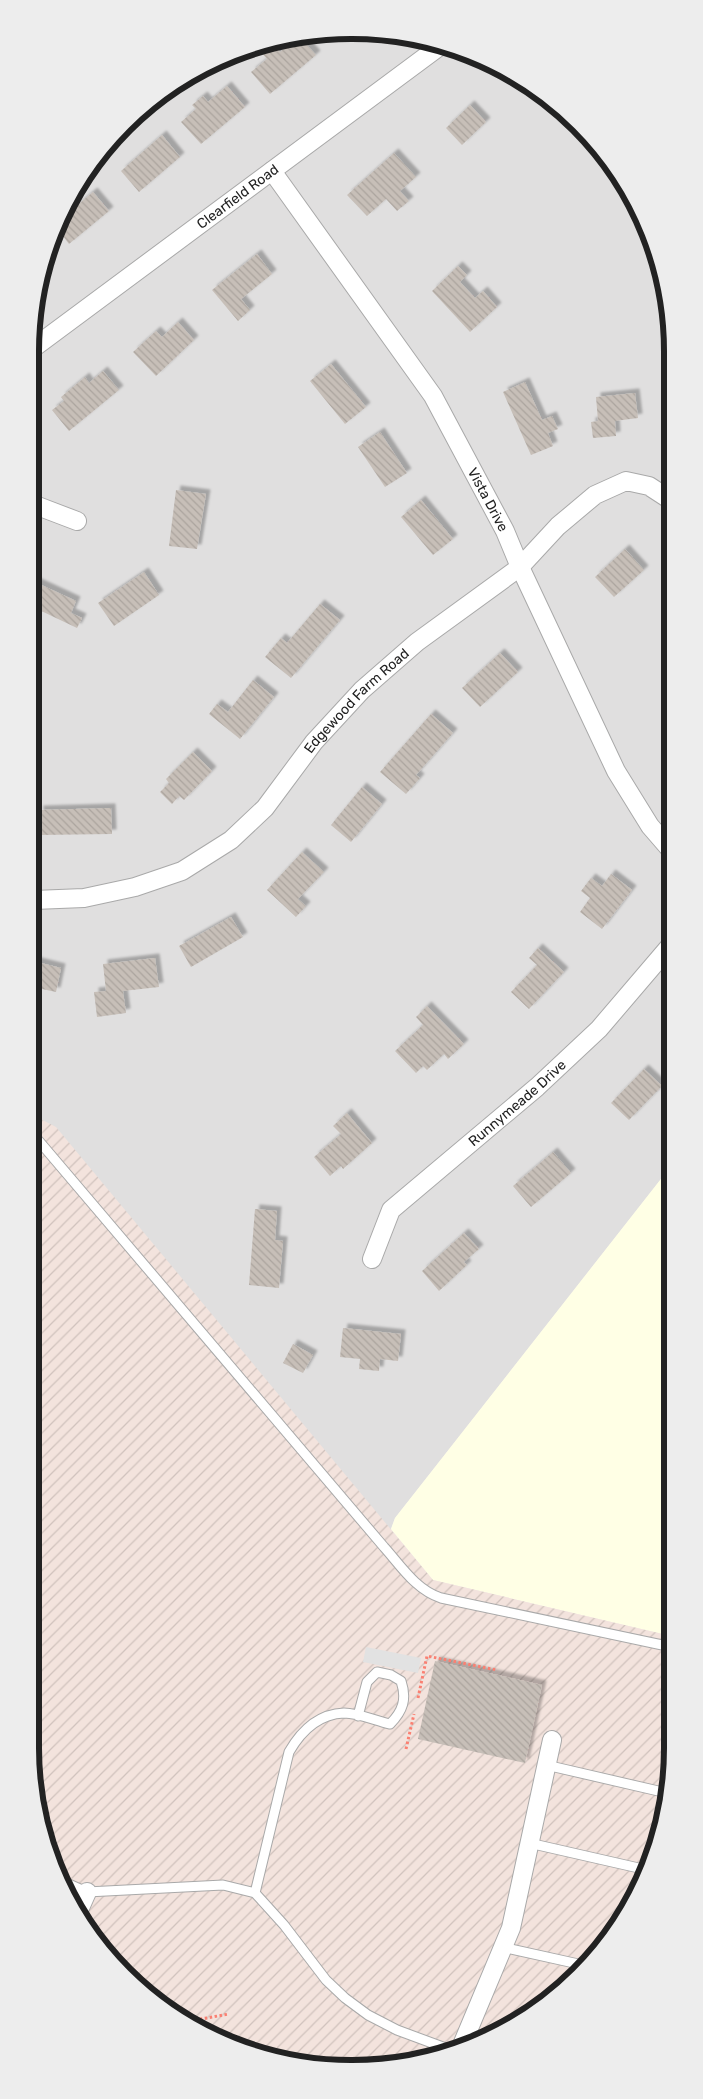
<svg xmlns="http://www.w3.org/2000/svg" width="703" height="2099" font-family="Rubik,sans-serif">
<defs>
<pattern id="military-furrows" width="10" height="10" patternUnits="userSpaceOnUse" patternTransform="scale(1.25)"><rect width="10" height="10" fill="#f3e3dd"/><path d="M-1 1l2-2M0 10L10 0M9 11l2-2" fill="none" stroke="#d0c2bd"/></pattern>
<pattern id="building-back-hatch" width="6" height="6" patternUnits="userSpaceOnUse" patternTransform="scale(1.25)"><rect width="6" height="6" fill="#c7bfb8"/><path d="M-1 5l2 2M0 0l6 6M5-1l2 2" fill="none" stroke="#aba49e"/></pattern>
<filter id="shadow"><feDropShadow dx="4.5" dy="-4.5" stdDeviation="1" flood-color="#0004"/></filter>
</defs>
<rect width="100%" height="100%" fill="#f2efe9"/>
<polygon fill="#e0dfdf" points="289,36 415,36 512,73 593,139 640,210 670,309 668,1170 395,1518 386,1542 33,1117 36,288 84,173 173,84"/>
<polygon fill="#ffffe5" points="668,1170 667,1635 433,1580 391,1529 395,1518"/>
<polygon fill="url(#military-furrows)" points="33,1115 56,1127 433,1580 667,1635 667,1811 619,1926 547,2003 435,2058 310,2066 209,2036 110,1960 54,1870 30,1747"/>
<polygon fill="#e2e2e2" points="366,1647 421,1658 418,1673 363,1662"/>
<g fill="url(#building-back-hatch)" filter="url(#shadow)">
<polygon points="299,36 316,55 270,94 251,72 267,59 261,52 272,43 280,52"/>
<polygon points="227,86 245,107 201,144 181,122 196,109 192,105 203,96 208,102"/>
<polygon points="470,105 486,122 462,145 446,128"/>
<polygon points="162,135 180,157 139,192 121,171"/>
<polygon points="394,153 416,177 400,191 409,201 397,211 386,199 367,216 347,195"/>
<polygon points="93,192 109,211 69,244 60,232 67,214"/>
<polygon points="257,254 272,274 241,299 250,310 238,321 212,290"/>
<polygon points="458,266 467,275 460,282 475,298 483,291 497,307 470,332 432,291"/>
<polygon points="178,322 194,340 156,376 133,352 156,331 162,337"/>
<polygon points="331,364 366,407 345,424 310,381"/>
<polygon points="103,371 119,390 69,431 52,410 64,401 61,397 85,377 89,383"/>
<polygon points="525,382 542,420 552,416 558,429 548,433 553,446 531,455 503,392"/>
<polygon points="635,393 638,418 615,421 616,436 593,438 591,422 598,421 596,397"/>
<polygon points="380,432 407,473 385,487 358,447"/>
<polygon points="176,490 206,494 197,549 169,546"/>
<polygon points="421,500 453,539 433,555 401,517"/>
<polygon points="625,549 644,570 614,597 595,577"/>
<polygon points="144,572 159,595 114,626 98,603"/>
<polygon points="35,582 76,601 71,613 82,618 77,628 35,608"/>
<polygon points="320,604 340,620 291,678 265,657 281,638 287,643"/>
<polygon points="500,653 518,672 480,707 462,688"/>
<polygon points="253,680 274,697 240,739 209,714 217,704 228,712"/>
<polygon points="431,714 453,733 416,775 420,778 406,794 380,772"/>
<polygon points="193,752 212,771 184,800 179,796 172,804 160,792 169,783 166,779"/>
<polygon points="362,787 382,804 351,842 331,825"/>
<polygon points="111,808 112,834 40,835 39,810"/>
<polygon points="302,852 324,872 298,899 306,906 296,917 267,890"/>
<polygon points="611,874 632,890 602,929 580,912 590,898 581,891 591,878 602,886"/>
<polygon points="231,917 243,937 191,967 179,946"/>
<polygon points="538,948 564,972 529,1009 511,992 537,965 529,958"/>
<polygon points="155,958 159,987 123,991 126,1013 97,1017 94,992 106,991 103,964"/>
<polygon points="33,961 61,968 56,992 33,987"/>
<polygon points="427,1006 464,1044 448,1059 444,1054 427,1070 423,1066 416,1073 395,1051 423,1025 416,1017"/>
<polygon points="644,1069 662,1086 629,1120 611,1103"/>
<polygon points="347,1113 372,1143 343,1169 341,1166 330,1176 314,1157 341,1134 333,1126"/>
<polygon points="553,1152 571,1173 531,1207 513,1186"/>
<polygon points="255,1209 277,1211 275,1240 283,1241 279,1288 249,1285"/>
<polygon points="464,1233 479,1249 464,1262 467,1265 439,1291 422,1271"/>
<polygon points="343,1328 401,1334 398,1361 380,1359 379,1371 359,1369 360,1359 340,1357"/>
<polygon points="293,1344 313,1355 303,1373 283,1363"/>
<polygon points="435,1661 542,1685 525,1763 418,1739"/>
</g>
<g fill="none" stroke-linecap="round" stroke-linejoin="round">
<defs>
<g id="service">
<path d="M33,1134L384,1547C401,1566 416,1590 441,1598L667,1646"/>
<polyline points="546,1765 667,1793"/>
<polyline points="529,1843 643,1869"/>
<polyline points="60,1880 87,1892 223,1885 255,1893 284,1925 326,1980 345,1998 368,2015 397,2030 451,2050"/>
<path d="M255,1893L289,1752C301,1731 318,1714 344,1713C359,1713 376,1721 390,1724C403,1711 407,1699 401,1681L391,1675L377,1672L367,1682L358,1716"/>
<polyline points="502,1947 583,1965"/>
</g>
<g id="minor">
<path id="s1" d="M272,171L433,396L505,531L520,567L616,771L650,826L669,848"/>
<path id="s2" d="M36,346L440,46"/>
<polyline points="35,505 77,521"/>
<path id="s3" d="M34,900L84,898L135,887L182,871L231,840L265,808L314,742L362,690L417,642L520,567L558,526L595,495L626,481L649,486L669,499"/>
<path id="s4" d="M372,1259L391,1210L537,1087L599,1029L669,947"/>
<polyline points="79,1910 87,1892"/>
<polyline points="462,2045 511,1928 552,1740"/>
</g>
</defs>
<use href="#service" stroke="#a9a9a9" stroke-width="11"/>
<use href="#minor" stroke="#a9a9a9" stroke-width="20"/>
<g stroke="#fa8072" stroke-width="3" stroke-dasharray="2.5 2.5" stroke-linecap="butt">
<polyline points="418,1698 427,1656 497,1670"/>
<polyline points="406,1749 414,1714"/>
<polyline points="515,2018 522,2011 539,2007"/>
<polyline points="190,2021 229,2014"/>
</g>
<use href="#service" stroke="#fff" stroke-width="9"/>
<use href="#minor" stroke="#fff" stroke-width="18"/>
</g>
<g text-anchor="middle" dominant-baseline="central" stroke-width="5" stroke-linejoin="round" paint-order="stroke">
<g font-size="14" fill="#222" stroke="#fff">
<text stroke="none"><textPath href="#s2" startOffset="251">Clearfield Road</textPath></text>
<text stroke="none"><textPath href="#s1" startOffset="394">Vista Drive</textPath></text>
<text stroke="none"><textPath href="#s3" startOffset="398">Edgewood Farm Road</textPath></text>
<text stroke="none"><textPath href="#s4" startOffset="218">Runnymeade Drive</textPath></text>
</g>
</g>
<path d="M0 0H703V2099H0ZM351 39H352A312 312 0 0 1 664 351V1748A312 312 0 0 1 352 2060H351A312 312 0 0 1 39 1748V351A312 312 0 0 1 351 39Z" fill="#ededed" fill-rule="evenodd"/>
<path fill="none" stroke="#222" stroke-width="6" d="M351 39H352A312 312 0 0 1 664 351V1748A312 312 0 0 1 352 2060H351A312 312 0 0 1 39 1748V351A312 312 0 0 1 351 39Z"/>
</svg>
